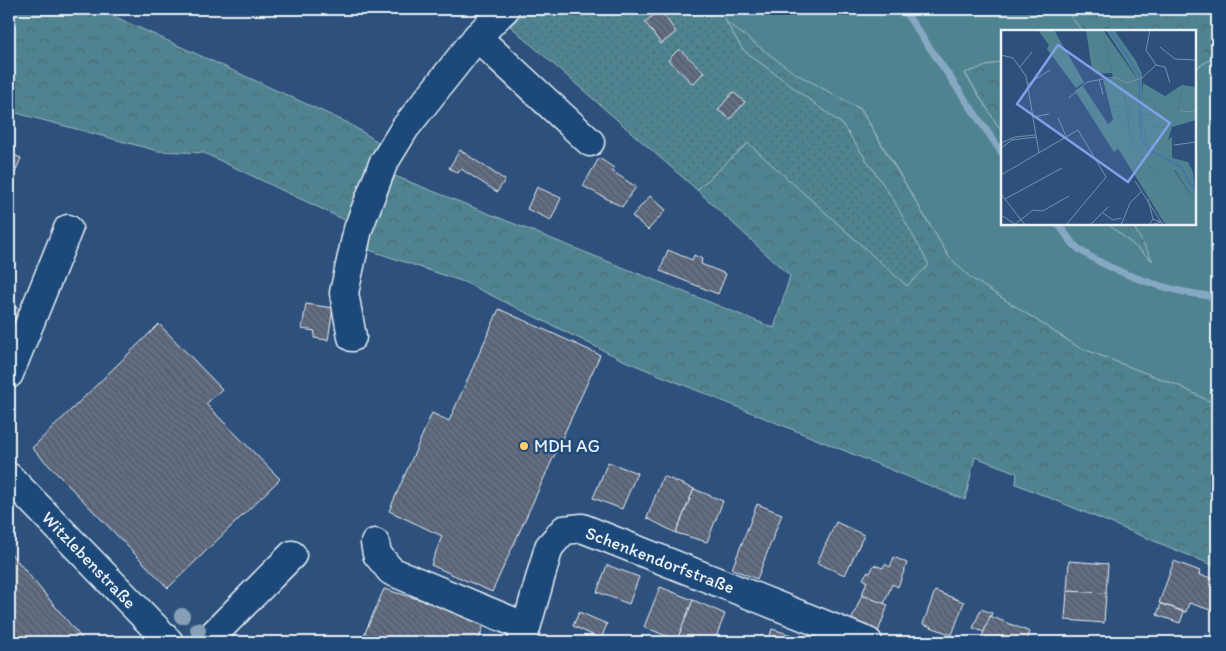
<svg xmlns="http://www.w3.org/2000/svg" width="1226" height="651" font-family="Itim,sans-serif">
<defs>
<pattern id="forest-crowns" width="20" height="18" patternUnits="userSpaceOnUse" patternTransform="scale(1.25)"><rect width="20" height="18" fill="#50838f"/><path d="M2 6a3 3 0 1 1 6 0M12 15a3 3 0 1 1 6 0" fill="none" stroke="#4c6b73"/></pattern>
<pattern id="garden-dots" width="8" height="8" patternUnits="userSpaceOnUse" patternTransform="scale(1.25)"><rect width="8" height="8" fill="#50838f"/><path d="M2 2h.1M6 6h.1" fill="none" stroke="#4c6b73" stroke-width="1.8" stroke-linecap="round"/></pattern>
<pattern id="building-back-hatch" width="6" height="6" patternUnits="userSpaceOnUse" patternTransform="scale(1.25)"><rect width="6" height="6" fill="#636d83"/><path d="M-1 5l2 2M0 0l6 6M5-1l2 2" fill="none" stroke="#535964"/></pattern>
</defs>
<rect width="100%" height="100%" fill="#2d517c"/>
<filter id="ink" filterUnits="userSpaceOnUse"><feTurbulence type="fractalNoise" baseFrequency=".02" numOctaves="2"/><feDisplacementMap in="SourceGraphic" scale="10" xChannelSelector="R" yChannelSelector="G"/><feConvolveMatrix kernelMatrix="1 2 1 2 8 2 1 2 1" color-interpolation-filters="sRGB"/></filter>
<g filter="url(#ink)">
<polygon fill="#50838f" stroke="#9cbac4" points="723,9 1065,9 1082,31 1002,31 1002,61 965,74 1002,132 1002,224 1108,224 1152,260 1132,224 1195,224 1195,69 1217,55 1217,405 1179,386 1078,347 971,278 949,257 861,109 792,72 726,22"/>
<g fill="url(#forest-crowns)" stroke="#9cbac4">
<polygon points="9,9 98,9 348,123 380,143 366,166 351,223 204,153 158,151 9,111"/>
<polygon points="1065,9 1217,9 1217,55 1195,69 1195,31 1082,31"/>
<polygon points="726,22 793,72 860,109 949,257 971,278 1078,347 1179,386 1217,405 1217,567 1016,484 1017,473 975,457 965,500 625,361 464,282 363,248 395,176 774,328 790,276 697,190 748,143 907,286 893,199 842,124 743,50"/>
<polygon points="1002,61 1002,132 965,73"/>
<polygon points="1108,224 1132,224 1153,261"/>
</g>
<polygon fill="url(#garden-dots)" stroke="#9cbac4" points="528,9 723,9 726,22 743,50 842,124 893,199 929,265 907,286 748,143 697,190 510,26"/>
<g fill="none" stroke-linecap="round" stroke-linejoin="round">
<g stroke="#86a8c4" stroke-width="7">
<polyline points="903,9 1002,153"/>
<path d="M1058,224C1065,232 1072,245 1080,250C1116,275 1174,293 1217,297"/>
</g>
</g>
<g fill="url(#building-back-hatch)" stroke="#e8f1f8">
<polygon points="660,10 676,32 661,44 645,22"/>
<polygon points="679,49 704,72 693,84 668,60"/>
<polygon points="733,92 745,102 730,119 718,110"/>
<polygon points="460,150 505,180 497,192 461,169 458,173 449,168"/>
<polygon points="9,153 21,158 9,188"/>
<polygon points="599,158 614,168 612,171 636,187 622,207 583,186"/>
<polygon points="537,187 561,198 551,220 527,209"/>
<polygon points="650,196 666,210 648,230 632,216"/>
<polygon points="668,250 692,260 694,255 702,259 701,264 726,274 718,294 660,271"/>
<polygon points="306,304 333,308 328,340 314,338 315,331 302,329"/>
<polygon points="9,305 20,309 9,337"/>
<polygon points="499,309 600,355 492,592 431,565 442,536 389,511 432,413 449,421"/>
<polygon points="159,324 222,389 206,404 280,479 168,588 32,448"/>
<polygon points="608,462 637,473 622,509 593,498"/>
<polygon points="663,476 694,489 676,533 647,518"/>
<polygon points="694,489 723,501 707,542 676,533"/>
<polygon points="757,504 782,514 757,579 732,569"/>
<polygon points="836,522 864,535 845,575 817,563"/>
<polygon points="9,551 85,642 9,642"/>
<polygon points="894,557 907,563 898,587 892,584 884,604 862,595 867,581 863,579 867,572 870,573 874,565 883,568 885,564 890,567"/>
<polygon points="1069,561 1108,564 1106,593 1067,591"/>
<polygon points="1174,561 1200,571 1199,575 1217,579 1217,612 1189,603 1186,612 1159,603"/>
<polygon points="607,565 639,577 629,604 597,592"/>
<polygon points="660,587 693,600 677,640 644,627"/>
<polygon points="384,589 486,619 478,642 361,642"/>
<polygon points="935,591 964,602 952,635 923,624"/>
<polygon points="1067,591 1106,593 1104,623 1065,620"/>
<polygon points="862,595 888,605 878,632 851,621"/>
<polygon points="693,600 725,614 714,642 682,642 677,640"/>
<polygon points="1161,604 1184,612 1180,623 1157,615"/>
<polygon points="981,609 992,613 984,632 973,628"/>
<polygon points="579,612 607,624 601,639 573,626"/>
<polygon points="990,616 1030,632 1026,642 980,642"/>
<polygon points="772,629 815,642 768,642"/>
</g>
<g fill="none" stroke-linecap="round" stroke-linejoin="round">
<defs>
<g id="minor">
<polyline points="477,37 590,142"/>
<polyline points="352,337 344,293 358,229 383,164 405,128 477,37 505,9"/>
<polyline points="9,374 68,229"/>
<polyline points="9,477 169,642"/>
<polyline points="375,543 377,554 391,571 526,627"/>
<polyline points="206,642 292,555"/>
<polyline points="522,642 549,547 564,530 582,528 868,642"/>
</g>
</defs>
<use href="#minor" stroke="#e8f1f8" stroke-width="31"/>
<use href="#minor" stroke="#1f4a7a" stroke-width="28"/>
</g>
<g fill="#87a0b7">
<circle cx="182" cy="616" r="8"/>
<circle cx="198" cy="630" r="8"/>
</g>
</g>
<circle fill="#ffd166" stroke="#1f4a7a" stroke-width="2" cx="524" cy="446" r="5"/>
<g text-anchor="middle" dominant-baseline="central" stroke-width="4.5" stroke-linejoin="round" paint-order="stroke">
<g font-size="18" fill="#e8f1f8" stroke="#1f4a7a" text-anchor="start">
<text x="534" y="446">MDH AG</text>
</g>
<g font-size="18" fill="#e8f1f8" stroke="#1f4a7a">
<text transform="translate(89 560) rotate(46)">Witzlebenstraße</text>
<text transform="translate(660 560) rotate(21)">Schenkendorfstraße</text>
</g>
</g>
<g transform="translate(1001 30)">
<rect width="195" height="195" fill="#2d517c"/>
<path d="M105,0H113L135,31L141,44V68L153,73L154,87L141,83L145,110L147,101L156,96L166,98L167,110L171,107V128L187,132L192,142L195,173L174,140L157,148L133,115L127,99L129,80L122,63L125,55L135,46ZM181,55L195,57V83L177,81Z" fill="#50838f"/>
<path d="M37,0H53L83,52L75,58L46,19L48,15ZM85,0H102L111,43L96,44L95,40H91ZM142,53L164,66L181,55L177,81L195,83V90L171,97L167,110L163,108L166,98L156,96L147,101L146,112L140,83L154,87L153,73L141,68ZM82,56L107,94L112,90L109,77L116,76L122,98H125L126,80L122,63L129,80L127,99L133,115L157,148L173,140L195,173V195H166L162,191L120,123L117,119L113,122L74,61Z" fill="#50838f"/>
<path d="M102,0L135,47L125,55L122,63L126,80L125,98L122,99L116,76L109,77L102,50L112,48Z" fill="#50838f"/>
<path fill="none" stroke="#4577a2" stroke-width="2.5" d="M109,0L138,45L140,106L142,112L152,122L180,137L195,163"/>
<path fill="none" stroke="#7891ae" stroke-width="1" d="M149,0L145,20L155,35M159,17L174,29L195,30M0,25L12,28L25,46L38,123M155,35L164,37L169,53M19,37L31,22M98,49L102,65M27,54L49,40M68,68L86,52L113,47L126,53L141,48L155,35M178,81L195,82M32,87L48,84M57,88L65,106M0,113L14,107L34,105M173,115L195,112M0,118L11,110L35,107M0,145L77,100L105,147L65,195M134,151L162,195M0,164L24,195M4,169L61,138M147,169L152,189L148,195M102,183L112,190L120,188M0,185L15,195M13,195L32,180L42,181L68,166M89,195L107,177M120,195L129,173L141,161M150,195L160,192L152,189"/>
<path fill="#82a0e8" fill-opacity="0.15" stroke="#82a0e8" stroke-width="2.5" d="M57,15L169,93L127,152L16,74Z"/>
<rect width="195" height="195" fill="none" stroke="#e8f1f8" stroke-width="2.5"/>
</g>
<rect width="1226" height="651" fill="none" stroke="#1f4a7a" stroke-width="30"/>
<rect x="15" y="15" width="1196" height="621" fill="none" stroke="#e8f1f8" stroke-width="2" filter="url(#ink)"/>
</svg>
